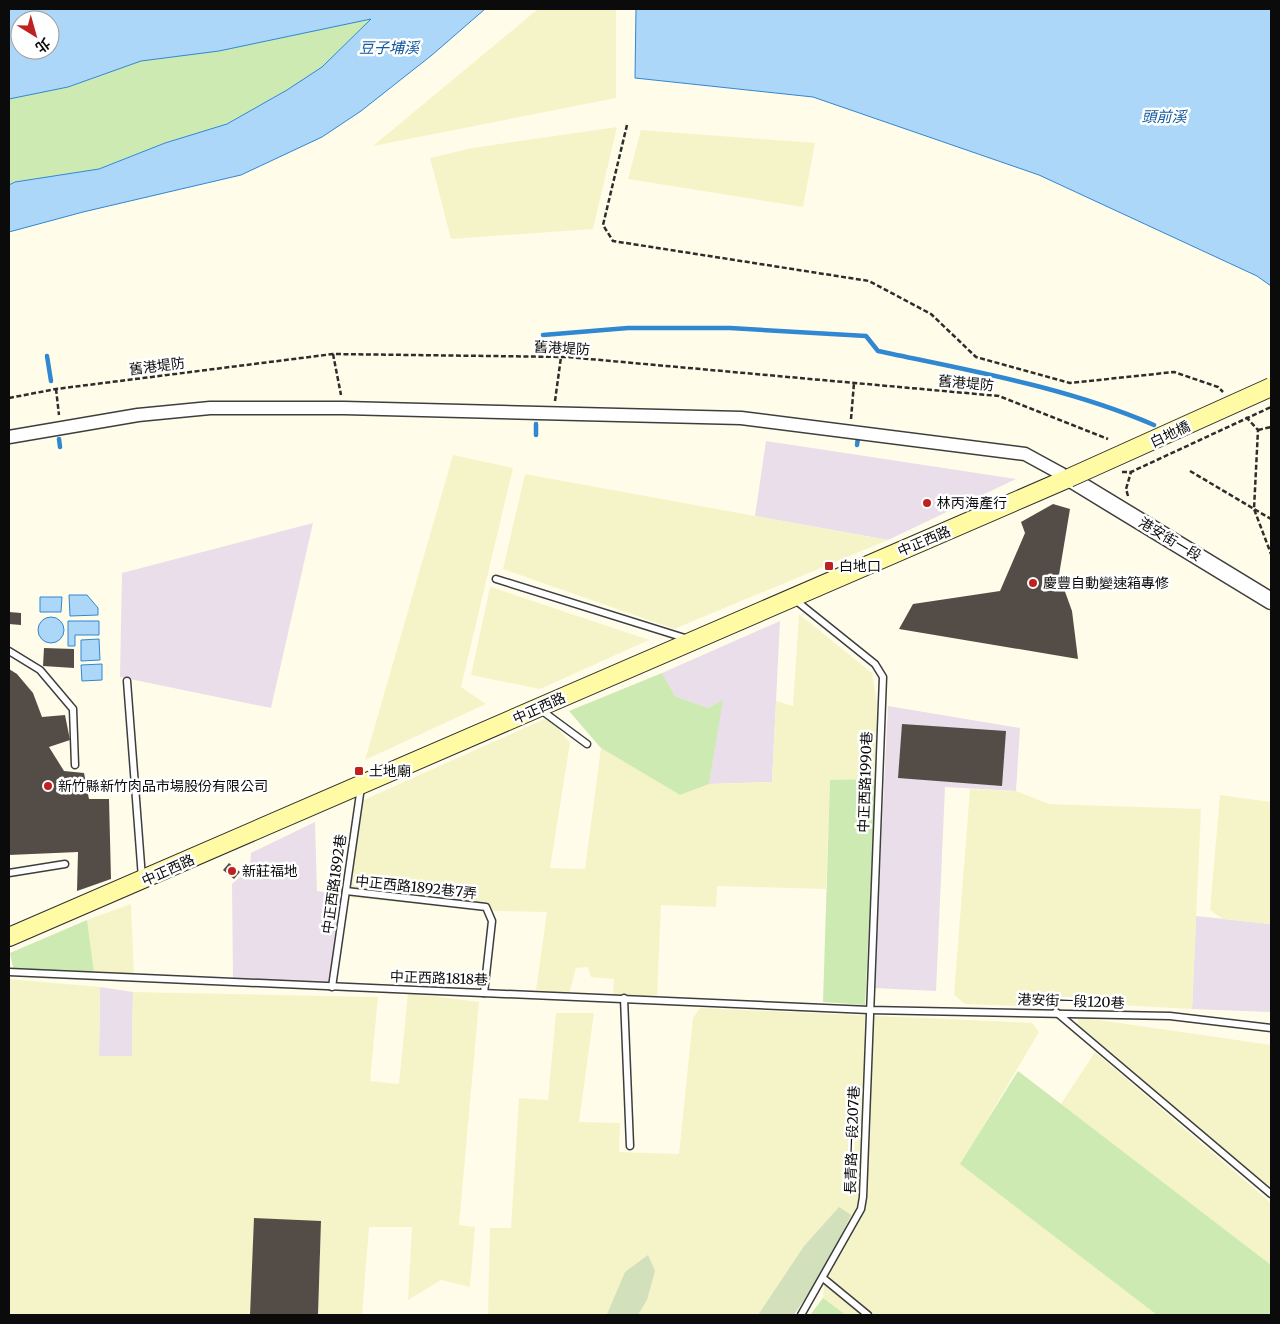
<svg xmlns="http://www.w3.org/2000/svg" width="1280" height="1324" font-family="Merriweather,'Noto Sans TC',serif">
<rect width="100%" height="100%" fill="#fffce9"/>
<g fill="#eadeeb">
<polygon points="766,441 1016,479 888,540 755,516"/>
<polygon points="313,523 271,708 120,677 122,573"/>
<polygon points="780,621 772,782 709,784 722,701 708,708 675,696 662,673"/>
<polygon points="888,706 1020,728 1016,791 945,787 936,991 874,988"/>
<polygon points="315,822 317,891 345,895 337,983 233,978 232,884 250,868 251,853"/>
<polygon points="1196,916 1271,924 1271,1012 1192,1009"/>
<polygon points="100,987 133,992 132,1056 99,1056"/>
</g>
<g fill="#f5f4c9">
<polygon points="538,9 616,9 616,98 373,146"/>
<polygon points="617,127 593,229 451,239 430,158 472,148"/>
<polygon points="641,130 815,143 803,207 628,179"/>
<polygon points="453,455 513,468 461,687 486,704 365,760"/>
<polygon points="525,474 755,516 888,540 674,629 503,569"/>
<polygon points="490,587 491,587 649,640 540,689 471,675"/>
<polygon points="799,614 872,673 877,705 876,779 830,781 826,889 717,886 716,907 661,905 657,998 613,996 614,979 591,977 588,967 576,968 569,994 536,990 547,912 498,911 354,898 345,895 357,803 549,717 570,743 550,868 585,869 601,748 680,795 709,784 772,782 776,701 793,706"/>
<polygon points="970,789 1016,791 1049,804 1201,809 1192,1009 1045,1001 1045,1007 965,1004 954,995"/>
<polygon points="1220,795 1271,802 1271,924 1223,919 1210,910"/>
<polygon points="131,904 134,975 94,972 87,920"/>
<polygon points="9,979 100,987 99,1056 132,1056 133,992 378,997 370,1081 399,1084 408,993 479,1002 459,1225 475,1227 470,1287 441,1280 408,1300 412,1227 369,1227 362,1315 318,1315 321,1222 255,1218 250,1315 9,1315"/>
<polygon points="700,1008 1032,1023 1039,1032 961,1164 1157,1315 846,1315 823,1298 826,1267 839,1207 804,1246 758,1315 638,1315 647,1300 625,1272 607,1314 488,1315 490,1228 511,1228 519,1098 548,1100 556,1013 594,1013 579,1122 620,1123 619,1152 679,1154 693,1018"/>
<polygon points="1078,1017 1271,1045 1271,1190 1077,1028"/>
<polygon points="1095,1052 1271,1203 1271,1265 1061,1104"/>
</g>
<g fill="#cceab2">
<polygon points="372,18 322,67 287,90 227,124 165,143 99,169 15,182 9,185 9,99 68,87 141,61 219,51"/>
<polygon points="662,673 675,696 708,708 723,700 709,784 680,795 601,748 569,711"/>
<polygon points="876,779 865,1005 823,1002 830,780"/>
<polygon points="87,920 94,972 14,972 10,953"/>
<polygon points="1018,1071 1271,1265 1271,1315 1157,1315 960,1164"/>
<polygon points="823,1298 846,1315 810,1315"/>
</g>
<g fill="#d2e0bb">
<polygon points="839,1207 851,1215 826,1267 794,1315 758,1315 804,1246"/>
<polygon points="648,1255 655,1271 647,1300 638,1315 600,1315 607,1314 625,1272"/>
</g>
<g fill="#acd7f8" stroke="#3087d2" fill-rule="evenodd">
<path d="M9,9H485L432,55L361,111L322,137L241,175L83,212L9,232V185L15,182L99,169L165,143L227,124L287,90L322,67L371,19L219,51L141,61L68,87L9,99ZM20,20H50V50H20Z"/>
<polygon points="636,9 1271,9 1271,286 1257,276 1039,175 813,97 635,78"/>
<polygon points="69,595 87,595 98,608 98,615 70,616"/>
<polygon points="40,597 62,597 61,612 40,612"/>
<circle cx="51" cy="630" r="13"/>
<polygon points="68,621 99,621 99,635 75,635 75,646 68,646"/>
<polygon points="99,639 100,660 81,661 81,640"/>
<polygon points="102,664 102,680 82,681 81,665"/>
</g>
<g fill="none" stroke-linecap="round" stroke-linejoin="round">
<g stroke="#3087d2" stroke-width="4.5">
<path d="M543,335L628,328H730L866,336L878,351C971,371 1066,387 1154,425"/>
<polyline points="47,356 51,381"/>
<polyline points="536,424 536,435"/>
<polyline points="59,439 60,447"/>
<polyline points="857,445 858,438"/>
</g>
</g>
<g fill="#544d47">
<polygon points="1053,504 1070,509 1059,575 1072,611 1078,659 899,629 913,604 1000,591 1025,533 1021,522"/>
<polygon points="9,612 21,613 21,625 9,624"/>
<polygon points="44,648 74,649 74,668 43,666"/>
<polygon points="9,669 17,674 33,693 42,717 65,715 70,740 49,747 64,771 84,773 89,799 109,799 111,879 77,891 78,852 9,855"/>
<polygon points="902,724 1006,731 1002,786 898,778"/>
<polygon points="229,863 240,872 234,879 223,870"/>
<polygon points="254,1218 321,1221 318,1315 250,1315"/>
</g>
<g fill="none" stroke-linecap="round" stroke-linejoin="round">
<defs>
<g id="service">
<polyline points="496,579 688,639"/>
<polyline points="794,599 875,664 883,677 863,1197 861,1209 801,1315"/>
<polyline points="9,651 40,670 73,709 75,765"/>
<polyline points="127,681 142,878"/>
<polyline points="541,710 587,744"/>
<polyline points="9,873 65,864"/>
<polyline points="346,891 486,907 492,921 484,993"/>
<polyline points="9,972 869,1010 1170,1016 1271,1028"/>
<polyline points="332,987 361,787"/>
<polyline points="624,998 630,1146"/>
<polyline points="1056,1012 1271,1194"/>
<polyline points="823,1278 868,1315"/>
</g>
<polyline id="minor" points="9,437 138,415 210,408 344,408 741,418 1025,454 1069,478"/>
<polyline id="tertiary" points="1069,478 1271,601"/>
<polyline id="secondary" points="9,937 1069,478"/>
</defs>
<use href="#service" stroke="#3e3e3e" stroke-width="9"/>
<use href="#minor" stroke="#3e3e3e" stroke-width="15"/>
<use href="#tertiary" stroke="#3e3e3e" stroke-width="19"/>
<use href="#secondary" stroke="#2d2d2d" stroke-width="20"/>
<g stroke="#2d2d2d" stroke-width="2.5" stroke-dasharray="5 2.5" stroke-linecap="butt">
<polyline points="627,125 603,225 613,241 869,281 931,314 976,357 1070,383 1174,372 1218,387 1223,392"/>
<polyline points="333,354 341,395"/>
<polyline points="56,389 59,415"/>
<polyline points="9,398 56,389 333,354 567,357 999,396 1108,439"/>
<polyline points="555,401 561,357"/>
<polyline points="1246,417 1258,430 1254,509 1271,554"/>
<polyline points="851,419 854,383"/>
<polyline points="1258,430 1271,427"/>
<polyline points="1190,471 1271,519"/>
<polyline points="1128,496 1126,489 1131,472"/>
</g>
<use href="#service" stroke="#fff" stroke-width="6"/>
<use href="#minor" stroke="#fff" stroke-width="12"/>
<use href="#tertiary" stroke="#fff" stroke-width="16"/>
<use href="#secondary" stroke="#fffba4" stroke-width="18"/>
<defs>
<polyline id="secondary-bridge" points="1069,478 1271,387"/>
</defs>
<use href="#secondary-bridge" stroke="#2d2d2d" stroke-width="20" stroke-linecap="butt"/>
<polyline stroke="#2d2d2d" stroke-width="2.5" stroke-dasharray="5 2.5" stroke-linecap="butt" points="1122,472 1131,472 1271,407"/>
<use href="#secondary-bridge" stroke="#fffba4" stroke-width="18"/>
</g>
<g fill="#bf211f" stroke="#fff" stroke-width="2">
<circle cx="927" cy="503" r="5"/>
<rect x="824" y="561" width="10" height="10" rx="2.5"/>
<circle cx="1033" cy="583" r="5"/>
<rect x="354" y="766" width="10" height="10" rx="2.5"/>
<circle cx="48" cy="786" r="5"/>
<circle cx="232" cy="871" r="5"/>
</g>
<g text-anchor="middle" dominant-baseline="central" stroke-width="5" stroke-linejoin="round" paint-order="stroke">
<g font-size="14" fill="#0b0b0b" stroke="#fff">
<text transform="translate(562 348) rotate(3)">舊港堤防</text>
<text transform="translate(157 366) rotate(-7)">舊港堤防</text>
<text transform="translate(966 383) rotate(5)">舊港堤防</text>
<text transform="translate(1170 434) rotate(-25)">白地橋</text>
<text transform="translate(1170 539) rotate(31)">港安街一段</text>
<text transform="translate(924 541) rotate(-23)">中正西路</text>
<text transform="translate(539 708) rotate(-24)">中正西路</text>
<text transform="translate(865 782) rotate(-88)">中正西路1990巷</text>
<text transform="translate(168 870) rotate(-24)">中正西路</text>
<text transform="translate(334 884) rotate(-82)">中正西路1892巷</text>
<text transform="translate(416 887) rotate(6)">中正西路1892巷7弄</text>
<text transform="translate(439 978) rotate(2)">中正西路1818巷</text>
<text transform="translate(1071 1001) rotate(2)">港安街一段120巷</text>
<text transform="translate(852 1140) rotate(-88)">長青路一段207巷</text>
</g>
<g font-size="14" fill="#0b0b0b" stroke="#fff" text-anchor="start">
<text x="937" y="503">林丙海產行</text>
<text x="839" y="566">白地口</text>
<text x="1043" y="583">慶豐自動變速箱專修</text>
<text x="369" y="771">土地廟</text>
<text x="58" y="786">新竹縣新竹肉品市場股份有限公司</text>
<text x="242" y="871">新莊福地</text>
</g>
<g font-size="15" font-style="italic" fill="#1159a0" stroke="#fff">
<text x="389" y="47">豆子埔溪</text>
<text x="1164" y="116">頭前溪</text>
</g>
</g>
<rect width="1280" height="1324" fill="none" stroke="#0b0b0b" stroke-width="20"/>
<g transform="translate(35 35) rotate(143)"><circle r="24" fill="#ffffff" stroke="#9d9d9d"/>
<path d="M0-4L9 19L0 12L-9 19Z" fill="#bf211f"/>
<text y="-8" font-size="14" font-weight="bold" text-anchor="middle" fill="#0b0b0b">北</text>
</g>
</svg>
